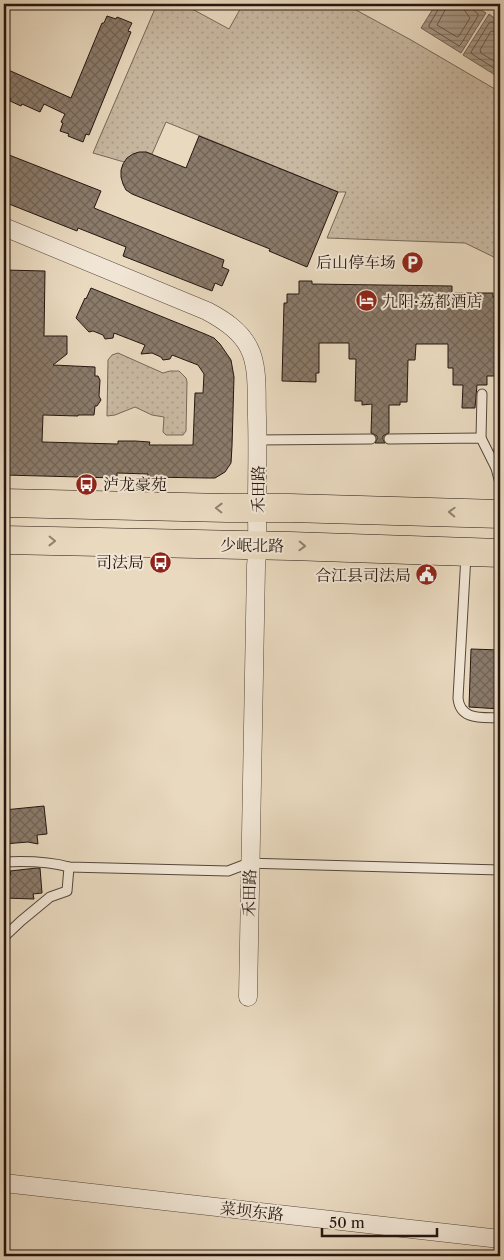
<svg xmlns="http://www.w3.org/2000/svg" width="504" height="1260" font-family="'Libre Caslon Text','Noto Serif SC',serif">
<defs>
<pattern id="grass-dots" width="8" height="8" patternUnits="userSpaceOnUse" patternTransform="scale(1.25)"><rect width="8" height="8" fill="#c8b8a1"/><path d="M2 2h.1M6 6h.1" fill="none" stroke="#ac9d8a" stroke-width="1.8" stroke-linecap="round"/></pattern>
<pattern id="water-rules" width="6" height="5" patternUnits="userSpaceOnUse" patternTransform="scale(1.25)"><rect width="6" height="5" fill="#a69784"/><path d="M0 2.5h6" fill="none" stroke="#877a6b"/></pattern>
<pattern id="building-cross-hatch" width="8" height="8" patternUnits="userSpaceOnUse" patternTransform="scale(1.25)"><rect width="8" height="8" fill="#8b7b6b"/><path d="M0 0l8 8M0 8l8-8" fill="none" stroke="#716457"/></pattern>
</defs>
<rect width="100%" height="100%" fill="#e9d9bf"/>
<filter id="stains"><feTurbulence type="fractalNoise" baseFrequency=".004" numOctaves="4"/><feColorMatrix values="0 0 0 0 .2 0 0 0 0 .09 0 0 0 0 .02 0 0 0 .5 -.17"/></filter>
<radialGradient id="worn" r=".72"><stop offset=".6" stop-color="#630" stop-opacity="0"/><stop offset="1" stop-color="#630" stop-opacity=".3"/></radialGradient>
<g fill="url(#grass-dots)" stroke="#766758">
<polygon points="157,4 183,4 229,29 243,4 345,4 411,40 500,92 500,260 465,243 327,238 346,192 338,192 166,122 152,154 146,152 124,162 93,153"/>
<polygon points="118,353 163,373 170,371 179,371 186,378 187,382 186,431 183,435 166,435 163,432 164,417 152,415 135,407 115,415 107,416 108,360 112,355"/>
</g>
<g fill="url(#water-rules)" stroke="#726356">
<polygon points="436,4 472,4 486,13 461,53 421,28"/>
<polygon points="489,14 500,22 500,78 463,55"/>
</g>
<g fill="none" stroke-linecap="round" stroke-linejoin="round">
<g stroke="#66564a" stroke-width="1">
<polyline points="440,4 439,8 429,25 429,27 459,46 461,44 478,16 478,14 471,8 470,4"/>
<polyline points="446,4 445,10 437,25 457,37 459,36 470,18 465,11 463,4"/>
<polyline points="500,26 497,25 492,22 489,23 471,52 472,54 500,72"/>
<polyline points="500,32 491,31 480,50 481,53 500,65"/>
</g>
</g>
<g fill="url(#building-cross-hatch)" stroke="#251610">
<polygon points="107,16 116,19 117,17 132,23 128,31 131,32 89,135 86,134 83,142 68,136 69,134 60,131 63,123 61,122 65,114 44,104 40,112 22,104 21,106 10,101 11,99 4,96 4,68 71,98 102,23 104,23"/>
<polygon points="199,136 338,192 307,267 269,251 270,249 132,194 126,190 123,184 121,177 121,170 123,164 127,158 133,154 139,152 146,152 186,168"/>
<polygon points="4,153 101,191 94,208 224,260 222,267 229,270 222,286 215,283 212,291 123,256 126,247 78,228 77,231 4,202"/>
<polygon points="4,270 45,271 44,336 67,336 67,354 53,365 95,367 95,376 98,376 100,380 99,396 101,400 97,406 95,406 94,415 78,415 78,416 43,415 42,442 118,444 118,441 135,441 150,442 149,445 193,445 195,393 203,393 204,374 198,365 172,355 170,359 163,360 161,357 152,353 141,354 145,345 114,333 113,338 105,339 103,335 93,331 89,332 76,318 85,298 86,299 91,288 205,334 214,338 220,344 231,360 234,377 232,446 231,463 225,472 215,478 207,478 148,477 148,474 117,473 117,478 4,475"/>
<polygon points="299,281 312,281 312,284 452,286 452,293 493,293 493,297 500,297 499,349 500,349 500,376 487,376 487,385 477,385 475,408 462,408 463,385 453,385 453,368 448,368 448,344 416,344 415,360 408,360 407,402 400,402 400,405 389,405 389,433 383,436 383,440 385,443 375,443 377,439 377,436 371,433 372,404 362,405 362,401 355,401 356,359 349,359 349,343 319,343 319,373 316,373 316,382 282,381 284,303 287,303 287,294 299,294"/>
<polygon points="471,649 500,650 500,709 469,707"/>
<polygon points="44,806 47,834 37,835 38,844 28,842 4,844 4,810"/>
<polygon points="37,868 40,868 42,893 33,894 34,899 4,898 4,876 11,875 10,871"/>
</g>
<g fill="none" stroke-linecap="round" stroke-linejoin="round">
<defs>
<g id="service">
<polyline points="481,438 482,394"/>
<polyline points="389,439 481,438 496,468 500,483"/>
<polyline points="257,440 371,439"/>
<polyline points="496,468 500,445"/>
<path d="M466,555L458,698C460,721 483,717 500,718"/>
<path d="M4,862C26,861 47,861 69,867L228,871L249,863L500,870"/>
<polyline points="4,937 21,921 50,897 67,891 69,867"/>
</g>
<g id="minor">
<path d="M4,227L207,311C224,320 241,331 249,348C259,367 256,396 257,417C258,447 257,478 257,509C257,528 258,547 256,566L248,997"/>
<polyline points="4,1183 500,1239"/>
</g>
<g id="primary">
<polyline points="4,503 227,508 290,508 500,514"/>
<polyline points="4,540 290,546 500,553"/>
</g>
</defs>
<use href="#service" stroke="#56473c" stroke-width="11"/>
<use href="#minor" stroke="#56473c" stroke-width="19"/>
<use href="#primary" stroke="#251610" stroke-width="29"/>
<use href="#service" stroke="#f1e6d5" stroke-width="9"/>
<use href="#minor" stroke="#f1e6d5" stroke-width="18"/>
<use href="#primary" stroke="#e9d9bf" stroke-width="28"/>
</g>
<defs><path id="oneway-chevron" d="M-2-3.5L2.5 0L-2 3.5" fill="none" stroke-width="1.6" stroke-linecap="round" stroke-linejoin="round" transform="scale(1.25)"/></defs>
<g stroke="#918170">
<use href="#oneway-chevron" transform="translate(219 508) rotate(-179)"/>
<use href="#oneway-chevron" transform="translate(452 512) rotate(-178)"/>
<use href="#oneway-chevron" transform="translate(52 541) rotate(1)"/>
<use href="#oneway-chevron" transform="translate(302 546) rotate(2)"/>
</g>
<defs>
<symbol id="parking-disc" viewBox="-11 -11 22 22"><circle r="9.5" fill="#8f2418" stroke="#f1e6d5"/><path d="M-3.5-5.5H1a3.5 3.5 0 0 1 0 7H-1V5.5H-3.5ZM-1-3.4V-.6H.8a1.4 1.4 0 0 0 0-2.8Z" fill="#fff"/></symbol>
<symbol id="hotel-disc" viewBox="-11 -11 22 22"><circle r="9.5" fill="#8f2418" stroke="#f1e6d5"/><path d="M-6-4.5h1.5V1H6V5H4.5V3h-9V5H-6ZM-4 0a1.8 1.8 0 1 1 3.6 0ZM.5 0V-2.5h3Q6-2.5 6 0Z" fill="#fff"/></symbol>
<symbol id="bus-disc" viewBox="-11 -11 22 22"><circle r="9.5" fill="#8f2418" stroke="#f1e6d5"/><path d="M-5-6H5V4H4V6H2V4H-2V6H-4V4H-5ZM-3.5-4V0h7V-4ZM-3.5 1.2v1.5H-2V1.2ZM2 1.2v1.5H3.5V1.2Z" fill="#fff"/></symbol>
<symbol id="civic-disc" viewBox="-11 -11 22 22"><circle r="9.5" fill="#8f2418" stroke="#f1e6d5"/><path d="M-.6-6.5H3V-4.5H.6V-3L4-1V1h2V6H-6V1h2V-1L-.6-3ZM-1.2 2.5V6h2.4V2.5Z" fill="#fff"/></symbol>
</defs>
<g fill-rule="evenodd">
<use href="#parking-disc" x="400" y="250" width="25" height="25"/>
<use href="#hotel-disc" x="354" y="288" width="25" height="25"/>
<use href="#bus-disc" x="74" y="472" width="25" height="25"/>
<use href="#bus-disc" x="148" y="550" width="25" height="25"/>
<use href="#civic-disc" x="414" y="562" width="25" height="25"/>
</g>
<g text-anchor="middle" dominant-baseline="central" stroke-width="4" stroke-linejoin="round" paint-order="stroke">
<g font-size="16" fill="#251610" stroke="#f1e6d5" text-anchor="end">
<text x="396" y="262">后山停车场</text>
<text x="382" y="301" text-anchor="start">九阳·荔都酒店</text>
<text x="103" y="484" text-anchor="start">泸龙豪苑</text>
<text x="144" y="562">司法局</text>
<text x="411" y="575">合江县司法局</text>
</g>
<g font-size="16" fill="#251610" stroke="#f1e6d5">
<text transform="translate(258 489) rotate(-90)">禾田路</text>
<text transform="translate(252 545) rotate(1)">少岷北路</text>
<text transform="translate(249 893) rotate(-89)">禾田路</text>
<text transform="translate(252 1211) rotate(6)">菜坝东路</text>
</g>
</g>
<rect width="504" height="1260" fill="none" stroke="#e9d9bf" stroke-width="20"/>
<rect x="5" y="5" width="494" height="1250" fill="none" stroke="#251610" stroke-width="2.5"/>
<rect x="10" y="10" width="484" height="1240" fill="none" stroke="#251610"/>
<path d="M322 1228v8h115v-8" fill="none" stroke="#251610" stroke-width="2.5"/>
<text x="329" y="1228" font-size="15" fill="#251610" stroke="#f1e6d5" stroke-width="4" paint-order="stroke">50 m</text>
<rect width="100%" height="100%" filter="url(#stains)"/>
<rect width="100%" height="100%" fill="url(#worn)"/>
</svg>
